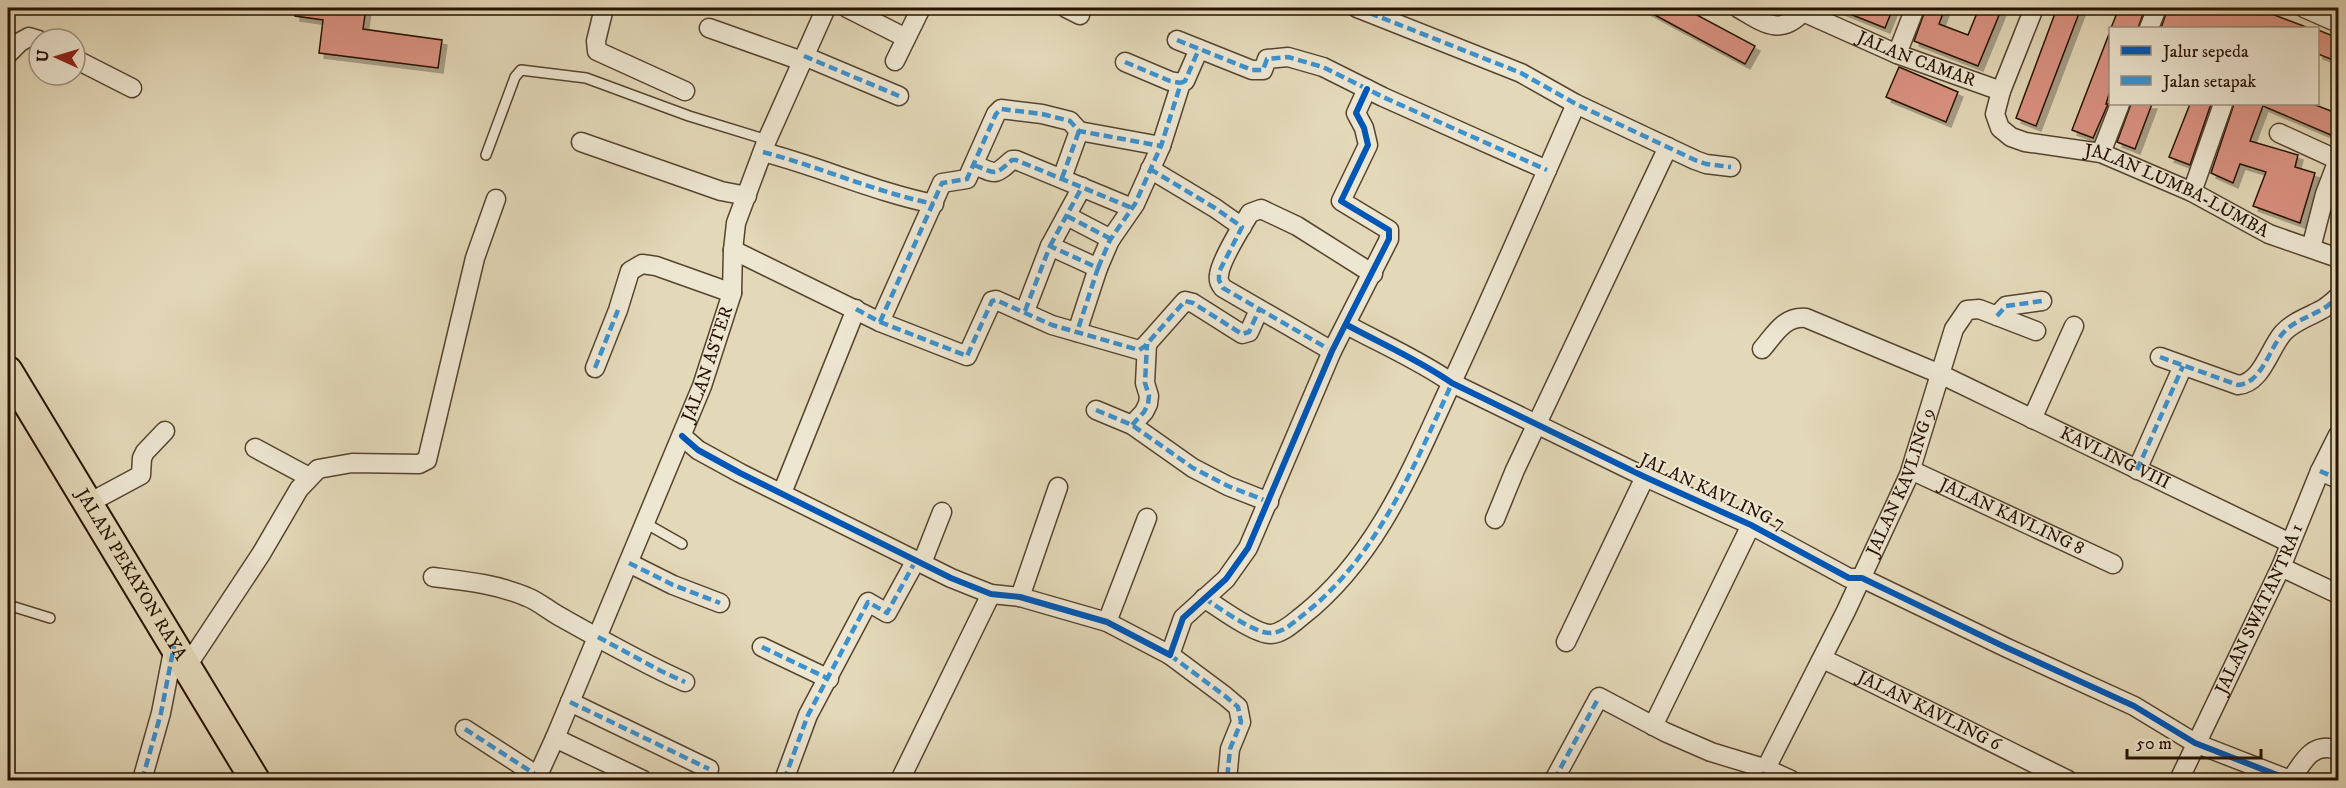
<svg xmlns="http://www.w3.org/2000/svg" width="2346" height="788" font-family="'IM FELL DW Pica',serif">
<defs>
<filter id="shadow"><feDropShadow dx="5" dy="5" stdDeviation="0" flood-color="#0004"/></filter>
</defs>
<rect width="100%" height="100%" fill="#e3d8b8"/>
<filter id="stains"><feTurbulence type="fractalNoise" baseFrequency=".00333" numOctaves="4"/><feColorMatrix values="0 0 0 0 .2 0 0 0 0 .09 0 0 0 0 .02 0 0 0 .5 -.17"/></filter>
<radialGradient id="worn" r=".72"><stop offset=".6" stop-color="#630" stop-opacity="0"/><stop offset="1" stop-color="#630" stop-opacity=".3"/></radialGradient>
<g fill="#da9282" stroke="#271201" stroke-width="1.5" filter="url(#shadow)">
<polygon points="295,8 366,8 363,29 442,40 438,68 319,53 323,20 295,16"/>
<polygon points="1642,8 1684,8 1755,46 1745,64"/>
<polygon points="1835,8 1893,8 1885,28"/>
<polygon points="1926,8 1945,8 1939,24 1968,35 1979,8 2002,8 1978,66 1914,41"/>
<polygon points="2057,8 2081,8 2036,126 2016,118"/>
<polygon points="2119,8 2145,8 2138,28 2111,28"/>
<polygon points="2168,8 2256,8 2306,27 2161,28"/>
<polygon points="2318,30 2338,38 2338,62 2318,54"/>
<polygon points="2109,34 2110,91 2106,104 2108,104 2093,138 2072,130"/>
<polygon points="1899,67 1958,92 1946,122 1886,97"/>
<polygon points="2338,95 2338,138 2263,106 2250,141 2298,155 2295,167 2315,173 2300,223 2253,206 2266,172 2240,164 2233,183 2211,173 2234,104 2313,104 2331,111"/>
<polygon points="2131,104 2152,104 2135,149 2117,142"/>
<polygon points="2190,104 2211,104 2190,165 2169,157"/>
</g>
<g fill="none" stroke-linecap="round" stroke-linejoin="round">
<defs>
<g id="lane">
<polyline points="486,155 515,77 521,70 586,78 689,116 767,140"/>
<polyline points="645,523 682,544"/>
<polyline points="8,605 50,618"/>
</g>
<g id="street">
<polyline points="604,8 596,41 597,51 685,91"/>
<polyline points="847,8 906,38"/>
<polyline points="1066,8 1080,15"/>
<polyline points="1357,8 1521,73 1576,104 1695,160 1706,164 1731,167"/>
<path id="s1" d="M1738,8C1763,22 1779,37 1803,12L1897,54L2001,91"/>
<path id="s2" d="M2034,8L2001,91L1995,114L2000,128L2011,137L2025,142L2101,153L2192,192L2269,234L2338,258"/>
<polyline points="2304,8 2338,23"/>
<polyline points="709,28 802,61"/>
<polyline points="2149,28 2157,8"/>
<polyline points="1177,40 1252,70 1263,70 1267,59 1288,57 1323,67 1383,97 1547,170"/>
<polyline points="8,54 20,42 29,37 39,40"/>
<polyline points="1897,54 1915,8"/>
<polyline points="804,56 899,96"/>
<polyline points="75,59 132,88"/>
<polyline points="895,61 921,8"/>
<polyline points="1125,62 1170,81 1181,83"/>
<polyline points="2279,133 2338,160"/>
<polyline points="581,142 721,191 747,196"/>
<path d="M763,152C821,167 875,192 934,204"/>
<polyline points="2101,153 2120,104"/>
<path d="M974,165C997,174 994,176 1012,160H1016L1132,208"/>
<polyline points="1150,169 1215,208 1242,227"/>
<polyline points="1062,178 1079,131"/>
<polyline points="2192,192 2223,104"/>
<polyline points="1067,216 1111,239"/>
<polyline points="1050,246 1082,187"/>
<polyline points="2311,248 2325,194 2338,160"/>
<polyline points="733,250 880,322 967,356 992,301 996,300 1052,325 1139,350 1145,346 1185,301 1193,303 1242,334 1249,332 1259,310"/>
<polyline points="1098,268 1110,240 1135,204 1161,146 1181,83 1185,81 1199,49"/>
<polyline points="1025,311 1050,246 1098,268 1077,332"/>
<polyline points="1997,316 2006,306 2042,301"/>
<polyline points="880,322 942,183 967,179 996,114 1001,109 1042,114 1070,121 1079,131 1161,146"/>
<path d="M1347,325C1382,344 1419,360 1452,383L1645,477L1751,525L1849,578H1862L2005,647L2134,706L2195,743L2290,780"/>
<path id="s3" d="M1762,349C1775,334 1784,316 1806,318L1940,374L2290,543"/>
<path d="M1332,351L1223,288C1220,284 1218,281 1219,275C1220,261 1242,226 1250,213L1261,209L1297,226L1373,274"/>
<path d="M2160,357L2238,385C2262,383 2269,349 2283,333C2293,322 2306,318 2319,311C2326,308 2332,302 2338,297"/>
<polyline points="595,368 618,310 630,271 642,264 656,266 732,293"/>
<polyline points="1096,410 1132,425 1193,468 1228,486 1269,502"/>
<polyline points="2032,419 2074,326"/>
<polyline points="1132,425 1144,412 1148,404 1149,396 1145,383 1147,344"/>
<polyline points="682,436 698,450 740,473 951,578 991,594 1020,597 1107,622 1170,655 1183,618 1226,579 1248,548 1332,351 1389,239 1389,230 1341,201 1368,145 1364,128 1356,113 1367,89"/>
<polyline points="255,448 309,477"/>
<path id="s4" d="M1911,470L2113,564"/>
<polyline points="2137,470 2183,366"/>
<polyline points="2320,471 2338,479"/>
<polyline points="782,493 856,309"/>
<polyline points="87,504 141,475 142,458 145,452 165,431"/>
<polyline points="1495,519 1515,470 1668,147"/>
<polyline points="629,563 673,585 720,603"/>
<polyline points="922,563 942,512"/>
<polyline points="2281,567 2338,594"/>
<path d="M433,577C465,581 497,584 527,597C538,601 548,610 559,616C600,639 642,663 685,682"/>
<polyline points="1020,597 1058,487"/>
<path d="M1204,598C1218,607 1256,635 1271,634C1283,633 1293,623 1302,616C1378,556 1413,466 1452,382C1495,290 1535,197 1576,104"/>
<polyline points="1107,622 1147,518"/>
<polyline points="1566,642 1645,477"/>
<polyline points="762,647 829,679"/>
<polyline points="1170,655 1225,696 1238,707 1241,722 1230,749 1227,780"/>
<path id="s5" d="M1823,659C1905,698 1986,740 2068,780"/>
<polyline points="187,666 261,554 299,489 318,469 352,463 419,464 427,460 475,258 496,199"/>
<polyline points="570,702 709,769"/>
<polyline points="1653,726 1751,525"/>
<polyline points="465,729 544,780"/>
<polyline points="555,738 643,780"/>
<polyline points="142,780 161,713 174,646"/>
<path id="s6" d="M533,780L538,775L555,738L702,386L732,293L733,250L736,223L767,140L826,8"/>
<polyline points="784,780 808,715 868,602 887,613 915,562"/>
<polyline points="900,780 991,594"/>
<polyline points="1554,780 1599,697 1665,732 1711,752 1767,769 1791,780"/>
<path id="s7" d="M1760,780L1846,611L1909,475L1954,329L1967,310L1979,309L2036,331"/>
<path id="s8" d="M2179,780L2281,567L2320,471L2338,435"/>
<path d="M2291,780C2303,761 2313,741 2338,750"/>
</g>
<g id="primary">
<path id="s9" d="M8,371L255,780"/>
</g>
</defs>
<use href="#lane" stroke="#56442f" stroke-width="12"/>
<use href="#street" stroke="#56442f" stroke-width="21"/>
<use href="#primary" stroke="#271201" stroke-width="32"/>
<use href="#lane" stroke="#ede6d1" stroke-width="9"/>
<use href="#street" stroke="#ede6d1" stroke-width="18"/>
<use href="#primary" stroke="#e3d8b8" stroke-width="28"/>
<g stroke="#3b92d0" stroke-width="4.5" stroke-dasharray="9 4.5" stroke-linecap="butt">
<polyline points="1357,8 1521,73 1576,104 1695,160 1706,164 1731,167"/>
<polyline points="1177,40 1252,70 1263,70 1267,59 1288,57 1323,67 1383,97 1547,170"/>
<polyline points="804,56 899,96"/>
<polyline points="1125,62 1170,81 1181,83"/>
<path d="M763,152C821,167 875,192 934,204"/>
<path d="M974,165C997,174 994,176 1012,160H1016L1132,208"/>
<polyline points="1150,169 1215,208 1242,227 1219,272 1219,280 1223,288 1332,351"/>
<polyline points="1062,178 1079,131"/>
<polyline points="1067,216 1111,239"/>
<polyline points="1050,246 1082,187"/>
<polyline points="1098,268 1110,240 1135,204 1161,146 1181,83 1185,81 1199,49"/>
<polyline points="856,309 880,322 967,356 992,301 996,300 1052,325 1139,350 1145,346 1185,301 1193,303 1242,334 1249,332 1259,310"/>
<polyline points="1025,311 1050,246 1098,268 1077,332"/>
<polyline points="1997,316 2006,306 2042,301"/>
<polyline points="880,322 942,183 967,179 996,114 1001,109 1042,114 1070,121 1079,131 1161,146"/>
<path d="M2160,357L2238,385C2262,383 2269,349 2283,333C2293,322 2306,318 2319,311C2326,308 2332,302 2338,297"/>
<polyline points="595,368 618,310"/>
<polyline points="1096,410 1132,425 1193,468 1228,486 1269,502"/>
<polyline points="1132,425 1144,412 1148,404 1149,396 1145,383 1147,344"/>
<polyline points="2137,470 2183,366"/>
<polyline points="2320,471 2338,479"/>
<polyline points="629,563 673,585 720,603"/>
<path d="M1204,598C1218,607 1256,635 1272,633C1284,632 1294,622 1303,615C1377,557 1414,467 1452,383"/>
<polyline points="598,637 661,671 685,682"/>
<polyline points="762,647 829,679"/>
<polyline points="1170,655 1225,696 1238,707 1241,722 1230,749 1227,780"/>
<polyline points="570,702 709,769"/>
<polyline points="465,729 544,780"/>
<polyline points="142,780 161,713 174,646"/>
<polyline points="784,780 808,715 868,602 887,613 915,562"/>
<polyline points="1554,780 1599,697"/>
<polyline points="1760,780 1767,769"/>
</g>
<defs>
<g id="cycleway">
<path d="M1347,325C1382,344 1419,360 1452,383L1645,477L1751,525L1849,578H1862L2005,647L2134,706L2195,743L2290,780"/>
<polyline points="682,436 698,450 740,473 951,578 991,594 1020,597 1107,622 1170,655 1183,618 1226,579 1248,548 1332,351 1389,239 1389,230 1341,201 1368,145 1364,128 1356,113 1367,89"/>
</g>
</defs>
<use href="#cycleway" stroke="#ede6d1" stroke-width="10"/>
<use href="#cycleway" stroke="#0057b8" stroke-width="6"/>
</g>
<g text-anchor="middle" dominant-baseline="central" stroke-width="4.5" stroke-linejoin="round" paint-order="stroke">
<g font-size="18" fill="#271201" stroke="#ede6d1">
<text stroke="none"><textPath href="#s1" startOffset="196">JALAN CAMAR</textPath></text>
<text stroke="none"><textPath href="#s2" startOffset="318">JALAN LUMBA-LUMBA</textPath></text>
<text stroke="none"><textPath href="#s6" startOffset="452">JALAN ASTER</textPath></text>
<text stroke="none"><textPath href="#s3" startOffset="396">KAVLING VIII</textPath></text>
<text stroke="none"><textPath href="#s7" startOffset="330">JALAN KAVLING 9</textPath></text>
<text transform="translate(1712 492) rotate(25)">JALAN KAVLING 7</text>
<text stroke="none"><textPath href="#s4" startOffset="111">JALAN KAVLING 8</textPath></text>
<text stroke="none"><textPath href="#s9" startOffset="238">JALAN PEKAYON RAYA</textPath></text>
<text stroke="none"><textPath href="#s8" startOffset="189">JALAN SWATANTRA 1</textPath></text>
<text stroke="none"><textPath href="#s5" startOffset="118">JALAN KAVLING 6</textPath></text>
</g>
</g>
<rect width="2346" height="788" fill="none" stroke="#e3d8b8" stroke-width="30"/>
<rect x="9" y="9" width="2328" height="770" fill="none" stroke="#271201" stroke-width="3"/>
<rect x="15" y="15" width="2316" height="758" fill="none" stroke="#271201" stroke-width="1.5"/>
<rect x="2109" y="27" width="210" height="78" fill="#ede6d1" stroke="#9e917e" stroke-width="1.5"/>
<rect x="2121" y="46" width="30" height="9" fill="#0057b8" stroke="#9e917e" stroke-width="1.5"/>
<text x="2163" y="57" font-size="18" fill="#271201">Jalur sepeda</text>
<rect x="2121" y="76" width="30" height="9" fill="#3b92d0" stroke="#9e917e" stroke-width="1.5"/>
<text x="2163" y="87" font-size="18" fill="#271201">Jalan setapak</text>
<g transform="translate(57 57) rotate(274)"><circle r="28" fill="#ede6d1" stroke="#9e917e" stroke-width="1.5"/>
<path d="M0-4.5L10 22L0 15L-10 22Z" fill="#8f2418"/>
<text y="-9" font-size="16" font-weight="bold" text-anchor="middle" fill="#271201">U</text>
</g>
<path d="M2127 749v9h134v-9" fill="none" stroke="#271201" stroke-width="3"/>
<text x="2136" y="749" font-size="18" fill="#271201" stroke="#ede6d1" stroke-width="4.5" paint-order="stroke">50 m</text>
<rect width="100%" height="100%" filter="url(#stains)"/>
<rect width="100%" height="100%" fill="url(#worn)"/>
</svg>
